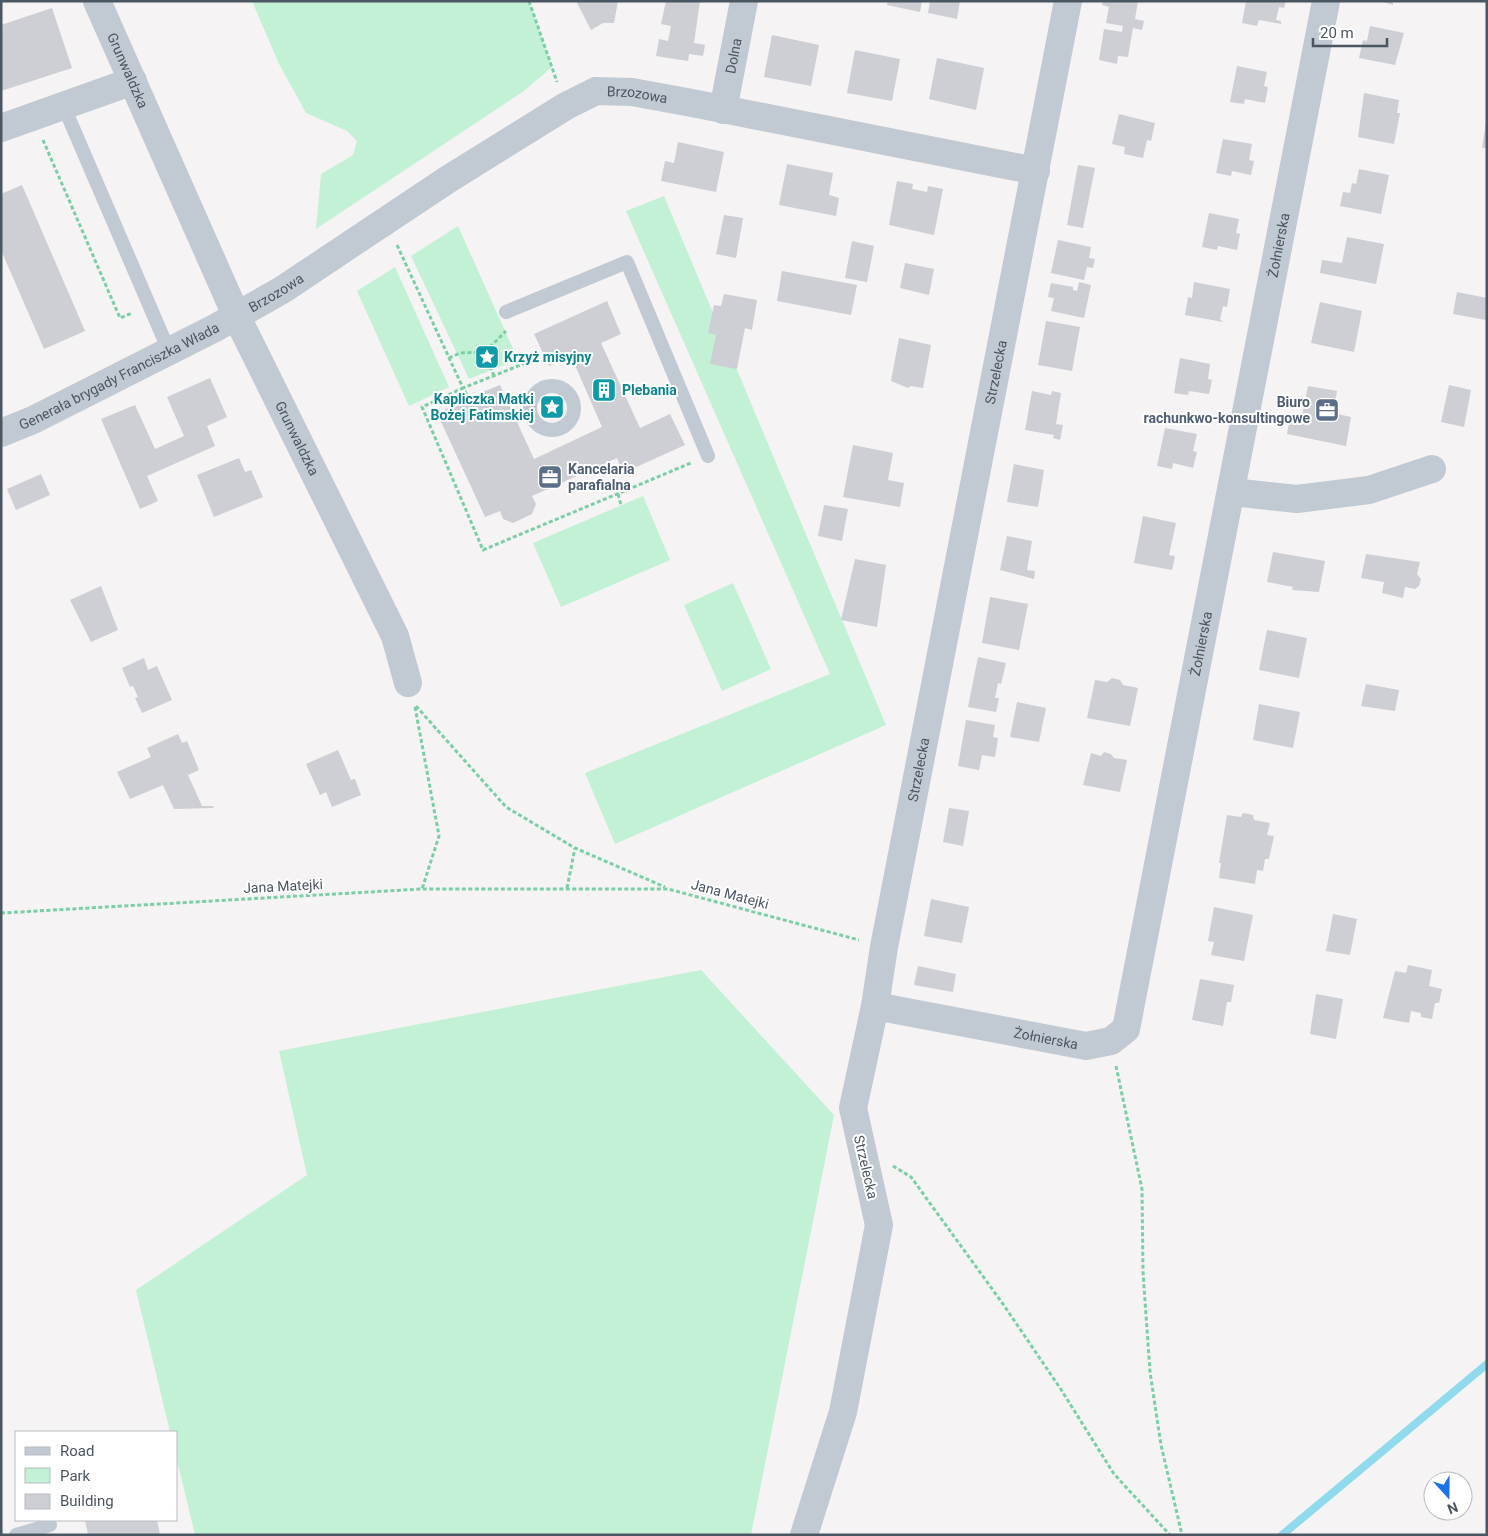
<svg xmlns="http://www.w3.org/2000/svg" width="1488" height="1536" font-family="Roboto,sans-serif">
<rect width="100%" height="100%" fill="#f5f3f3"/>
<g fill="#c3f1d5">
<polygon points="252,1 529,1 552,67 524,91 316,229 321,174 353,155 357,141 347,131 306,113 279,64"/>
<polygon points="664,196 886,725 615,844 585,773 830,674 626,211"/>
<polygon points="458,226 514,351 511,362 469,379 411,256"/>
<polygon points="395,267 449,387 409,406 357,291"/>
<polygon points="643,496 670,560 561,607 533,543"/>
<polygon points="733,583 771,669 722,691 684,605"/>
<polygon points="701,970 834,1115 751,1535 195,1535 176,1456 176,1432 170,1432 136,1290 307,1175 279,1051"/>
</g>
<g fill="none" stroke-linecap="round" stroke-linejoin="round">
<polyline stroke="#90daee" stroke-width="8" points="1282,1535 1487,1364"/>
</g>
<g fill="#cdcfd5">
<polygon points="576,1 618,1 614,23 603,23 591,30"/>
<polygon points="666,1 700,1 694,43 705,45 703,56 689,54 688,61 656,56 659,39 668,41 671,26 661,24"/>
<polygon points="888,1 922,1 920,12 887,5"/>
<polygon points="930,1 960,1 957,19 928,13"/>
<polygon points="1103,1 1138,1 1135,19 1144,21 1142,30 1133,28 1128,57 1118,56 1117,64 1099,60 1104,29 1122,32 1123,26 1106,23 1109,7 1102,5"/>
<polygon points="1246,1 1286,1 1284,8 1279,7 1276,20 1281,21 1281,24 1259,20 1257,26 1242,23"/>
<polygon points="1380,1 1393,1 1393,5"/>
<polygon points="52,8 72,68 1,91 1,25"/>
<polygon points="1370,26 1404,33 1395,65 1359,58 1363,40 1367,41"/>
<polygon points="772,35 819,45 811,86 764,77"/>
<polygon points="855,50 900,59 892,101 847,93"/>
<polygon points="937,58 984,68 976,110 929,99"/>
<polygon points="1237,66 1267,72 1264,86 1268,87 1265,103 1245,99 1244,104 1230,102"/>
<polygon points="1364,93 1399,100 1397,113 1400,113 1394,144 1358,137"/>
<polygon points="1119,114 1155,123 1151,141 1147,140 1143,158 1124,154 1125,147 1112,144"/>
<polygon points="1486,122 1487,122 1487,148 1482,148"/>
<polygon points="1223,139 1252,144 1249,160 1254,161 1251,175 1232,171 1231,176 1216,173"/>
<polygon points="678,142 724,152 716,192 661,181 665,161 674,163"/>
<polygon points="787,164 833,173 829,195 839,198 836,216 779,205"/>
<polygon points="1078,165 1095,168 1083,228 1067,225"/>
<polygon points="1359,169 1389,175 1381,214 1340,206 1343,192 1350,193 1352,183 1356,184"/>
<polygon points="897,181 913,184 912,189 927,192 928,186 943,189 934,235 889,225"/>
<polygon points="22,185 85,331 44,349 1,250 1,194"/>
<polygon points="1209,213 1239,219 1236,233 1240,234 1237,250 1218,246 1217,250 1202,247"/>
<polygon points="724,215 743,218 736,258 716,254"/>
<polygon points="1347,237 1384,244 1376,284 1320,273 1322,260 1342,263"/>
<polygon points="1058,240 1091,247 1089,258 1095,259 1093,268 1087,267 1084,280 1051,273"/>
<polygon points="852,241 874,246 867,282 845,278"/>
<polygon points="905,263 934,269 929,295 900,288"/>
<polygon points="782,271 857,285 851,315 777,301"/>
<polygon points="1079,282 1091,285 1084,318 1051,311 1054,298 1048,297 1051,283 1073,287 1073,290 1077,291"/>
<polygon points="1194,282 1230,289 1227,307 1223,306 1220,319 1223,322 1185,315 1188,297 1192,298"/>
<polygon points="1457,292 1487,298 1486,320 1453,314"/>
<polygon points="724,294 757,300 752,330 745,328 737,369 710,364 716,335 708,333 714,305 721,306"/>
<polygon points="607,301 621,334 601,343 640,428 670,414 685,445 623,473 617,458 532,496 536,504 532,514 513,523 503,519 500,511 485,517 437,413 453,406 454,403 455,407 484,394 484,390 485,391 500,385 534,459 602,427 571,356 549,366 534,334"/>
<polygon points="1320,302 1362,311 1354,352 1311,343"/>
<polygon points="1046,321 1080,327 1072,371 1038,365"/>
<polygon points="899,338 931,345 923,388 911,386 908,388 891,381"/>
<polygon points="1180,358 1210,364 1208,379 1212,380 1209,394 1189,391 1188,395 1174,393"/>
<polygon points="210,378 227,417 207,426 215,446 147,476 158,501 140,509 101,419 135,405 155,449 184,436 167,397"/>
<polygon points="1449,385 1471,390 1464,427 1441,422"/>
<polygon points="1308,386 1337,391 1333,413 1351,417 1346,446 1287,434 1290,418 1301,420"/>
<polygon points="1032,391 1051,395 1052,391 1061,393 1056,424 1063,425 1060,440 1053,438 1054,435 1025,430"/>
<polygon points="1165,428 1197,434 1193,451 1197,452 1193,468 1173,463 1172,469 1157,466"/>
<polygon points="853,445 893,453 888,480 904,483 900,507 843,497"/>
<polygon points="239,458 245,472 251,470 263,497 214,517 197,475"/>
<polygon points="1014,464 1044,470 1038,507 1007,502"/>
<polygon points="41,474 50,495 16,510 7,489"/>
<polygon points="824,505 848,509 842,541 818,536"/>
<polygon points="1143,516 1176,523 1169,555 1175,556 1172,570 1134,563"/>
<polygon points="1007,536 1032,541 1027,570 1035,571 1034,579 1000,570"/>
<polygon points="1273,552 1325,561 1319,592 1292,590 1293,587 1267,582"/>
<polygon points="1366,554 1420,562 1417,574 1421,579 1419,586 1415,589 1405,587 1403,598 1382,593 1384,582 1361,578"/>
<polygon points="855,559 886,565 877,627 841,620"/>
<polygon points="101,586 118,630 91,642 70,600"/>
<polygon points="990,597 1028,604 1019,650 982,643"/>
<polygon points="1267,630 1307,638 1299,678 1259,670"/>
<polygon points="978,657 1006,663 1001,684 998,683 995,698 999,698 996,712 968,707"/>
<polygon points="144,658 148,670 157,666 172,700 142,713 135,698 138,697 133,686 130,687 122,668"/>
<polygon points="1112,678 1120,680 1123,685 1138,688 1130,726 1087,718 1095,680 1107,682"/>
<polygon points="1366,684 1399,690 1395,711 1361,706"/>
<polygon points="1017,702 1046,708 1039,742 1010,737"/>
<polygon points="1259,704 1300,712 1293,748 1253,740"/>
<polygon points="966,720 995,725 993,737 998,738 995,757 982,755 979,770 958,766"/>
<polygon points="178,734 182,743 187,741 199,770 188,775 202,806 213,806 214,808 174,809 163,785 130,799 117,772 151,757 147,748"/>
<polygon points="338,750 351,780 355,779 361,795 332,807 326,792 320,795 306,764"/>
<polygon points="1104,752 1111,754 1114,758 1127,760 1120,792 1083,785 1091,753 1101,756"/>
<polygon points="949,808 969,811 963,846 943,842"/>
<polygon points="1243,813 1253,815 1254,820 1270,823 1267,835 1274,836 1269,859 1265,859 1263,871 1257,870 1255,884 1219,878 1221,863 1219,863 1227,815 1241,817"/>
<polygon points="931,899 969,907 962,943 924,936"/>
<polygon points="1214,907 1253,915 1244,961 1211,955 1214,942 1208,941"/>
<polygon points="1333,914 1357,919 1350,955 1326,951"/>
<polygon points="1408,965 1432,970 1429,986 1442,989 1439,1003 1435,1003 1432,1019 1421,1017 1421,1013 1411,1011 1409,1023 1383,1018 1395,971 1406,973"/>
<polygon points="918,966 956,974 953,992 914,985"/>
<polygon points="1200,979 1234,985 1231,1002 1227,1002 1223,1026 1192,1020"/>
<polygon points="1316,994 1343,999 1336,1039 1310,1034"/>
<polygon points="85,1520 157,1520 160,1535 88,1535"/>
</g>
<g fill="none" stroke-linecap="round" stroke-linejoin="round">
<g stroke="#7ad0a6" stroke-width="3" stroke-dasharray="4 2.5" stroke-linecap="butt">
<polyline points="529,1 557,82"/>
<polyline points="43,140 120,318 132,313"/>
<polyline points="397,245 463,388 528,362"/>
<polyline points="449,358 460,353 485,352"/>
<polyline points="494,376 485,352 506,331"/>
<polyline points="470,400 463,388 422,407 483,550 691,463"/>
<polyline points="618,494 621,505"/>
<polyline points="416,706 506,807 575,848 665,887"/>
<polyline points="415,707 439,836 422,889"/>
<polyline points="567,888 575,848"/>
<polyline points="1,913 422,889 668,889 859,940"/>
<polyline points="1116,1066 1142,1189 1143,1272 1150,1372 1161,1445 1182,1535"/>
<polyline points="893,1166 911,1177 1003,1304 1060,1388 1114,1474 1170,1535"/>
</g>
<g stroke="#c1cad2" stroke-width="14">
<polyline points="64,107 169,351"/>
<polyline points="506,312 627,262 708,456"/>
<circle cx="552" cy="408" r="22"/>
<polyline points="16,1535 50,1525"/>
</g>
<g stroke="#c1cad2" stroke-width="28">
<path id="s1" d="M97,1L236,315L395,636L408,683"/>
<path id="s2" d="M723,110L744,1"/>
<polyline points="1,128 133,81"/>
<path id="s3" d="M1,433L33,420L215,328L282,290L447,180L566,106L596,91L632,92L692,103L1036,171"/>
<polyline points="1232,492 1297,499 1369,490 1432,469"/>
<path id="s4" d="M875,1006L1086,1046L1111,1041L1126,1029L1326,1"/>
<path id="s5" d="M804,1535L843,1412L879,1225L853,1108L875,1006L884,947L1068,1"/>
</g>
</g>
<defs>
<symbol id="sight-square" viewBox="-11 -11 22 22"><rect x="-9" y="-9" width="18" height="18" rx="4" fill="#0f9aa8" stroke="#fff"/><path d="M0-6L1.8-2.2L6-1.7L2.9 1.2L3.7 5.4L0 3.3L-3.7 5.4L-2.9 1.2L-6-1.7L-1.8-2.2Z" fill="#fff"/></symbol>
<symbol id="building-square" viewBox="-11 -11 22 22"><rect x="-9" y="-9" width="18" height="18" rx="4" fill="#0f9aa8" stroke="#fff"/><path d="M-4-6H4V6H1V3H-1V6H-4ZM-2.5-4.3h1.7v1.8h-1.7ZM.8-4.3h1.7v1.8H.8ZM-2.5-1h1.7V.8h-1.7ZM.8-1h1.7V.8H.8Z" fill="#fff"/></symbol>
<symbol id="office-square" viewBox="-11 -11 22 22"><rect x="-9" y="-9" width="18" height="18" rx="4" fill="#5c6f8a" stroke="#fff"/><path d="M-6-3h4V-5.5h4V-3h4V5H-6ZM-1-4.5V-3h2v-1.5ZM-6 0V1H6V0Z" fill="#fff"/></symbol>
</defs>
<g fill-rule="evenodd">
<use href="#sight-square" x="473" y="343" width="28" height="28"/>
<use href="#building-square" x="590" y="376" width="28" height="28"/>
<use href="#sight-square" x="538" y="393" width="28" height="28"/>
<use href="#office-square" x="1313" y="396" width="28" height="28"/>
<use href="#office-square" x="536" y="463" width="28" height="28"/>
</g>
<g text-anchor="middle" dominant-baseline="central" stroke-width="4" stroke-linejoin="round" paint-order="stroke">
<g font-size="14" fill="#4a5661" stroke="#fff">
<text stroke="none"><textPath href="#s2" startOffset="55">Dolna</textPath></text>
<text stroke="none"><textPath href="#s1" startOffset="76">Grunwaldzka</textPath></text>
<text stroke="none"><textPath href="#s3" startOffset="729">Brzozowa</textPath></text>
<text stroke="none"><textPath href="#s4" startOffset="1058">Żołnierska</textPath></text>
<text stroke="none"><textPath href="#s3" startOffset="309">Brzozowa</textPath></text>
<text stroke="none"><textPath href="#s5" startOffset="1189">Strzelecka</textPath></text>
<text stroke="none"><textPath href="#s3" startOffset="131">Generała brygady Franciszka Włada</textPath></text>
<text stroke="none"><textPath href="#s1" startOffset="481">Grunwaldzka</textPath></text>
<text stroke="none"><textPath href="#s4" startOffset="652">Żołnierska</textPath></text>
<text stroke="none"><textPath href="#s5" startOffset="784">Strzelecka</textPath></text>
<text transform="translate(283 886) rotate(-3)">Jana Matejki</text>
<text transform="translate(730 894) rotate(15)">Jana Matejki</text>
<text stroke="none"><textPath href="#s4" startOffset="174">Żołnierska</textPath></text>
<text transform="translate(866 1167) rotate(77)">Strzelecka</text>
</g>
<g font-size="14" font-weight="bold" fill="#0d838f" stroke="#fff" text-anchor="start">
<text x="504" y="357">Krzyż misyjny</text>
<text x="622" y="390">Plebania</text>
<text x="534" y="399" text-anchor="end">Kapliczka Matki<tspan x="534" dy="16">Bożej Fatimskiej</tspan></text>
</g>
<g font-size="14" font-weight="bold" fill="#4e5e75" stroke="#fff" text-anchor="end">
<text x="1310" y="402">Biuro<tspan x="1310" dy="16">rachunkwo-konsultingowe</tspan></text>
<text x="568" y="469" text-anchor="start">Kancelaria<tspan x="568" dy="16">parafialna</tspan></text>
</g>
</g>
<rect width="1488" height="1536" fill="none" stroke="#4a5661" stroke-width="5"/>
<rect x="15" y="1431" width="162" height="90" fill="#ffffff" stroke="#b7bbc0"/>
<rect x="25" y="1447" width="25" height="8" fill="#c1cad2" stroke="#b7bbc0"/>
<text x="60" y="1456" font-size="15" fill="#4a5661">Road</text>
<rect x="25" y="1468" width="25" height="15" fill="#c3f1d5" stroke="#b7bbc0"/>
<text x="60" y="1481" font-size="15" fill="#4a5661">Park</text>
<rect x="25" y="1494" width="25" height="15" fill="#cdcfd5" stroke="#b7bbc0"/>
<text x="60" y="1506" font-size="15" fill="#4a5661">Building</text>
<g transform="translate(1448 1496) rotate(159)"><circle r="24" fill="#ffffff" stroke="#b7bbc0"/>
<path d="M0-4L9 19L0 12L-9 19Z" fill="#1a73e8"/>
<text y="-8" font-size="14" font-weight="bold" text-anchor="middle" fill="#4a5661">N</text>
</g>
<path d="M1313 38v8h74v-8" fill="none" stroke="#4a5661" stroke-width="2.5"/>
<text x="1320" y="38" font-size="15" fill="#4a5661" stroke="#ffffff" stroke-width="4" paint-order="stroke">20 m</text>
</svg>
